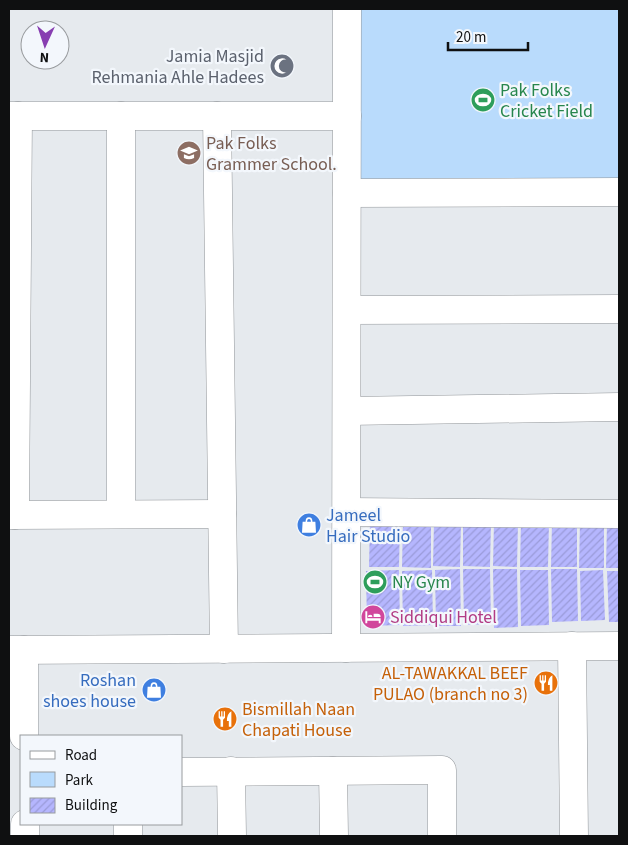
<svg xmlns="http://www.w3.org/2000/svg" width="628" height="845" font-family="'Source Sans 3',sans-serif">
<defs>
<pattern id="building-hatch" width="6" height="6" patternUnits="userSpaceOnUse" patternTransform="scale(1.25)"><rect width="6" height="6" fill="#b5b6fe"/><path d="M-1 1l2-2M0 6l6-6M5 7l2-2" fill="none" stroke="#9a9bd9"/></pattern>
</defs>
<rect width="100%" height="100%" fill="#e6eaee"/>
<polygon fill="#b9dbfc" points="347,9 619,9 619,192 347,193"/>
<g fill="url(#building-hatch)">
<polygon points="463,521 491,522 490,567 463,566"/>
<polygon points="521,521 549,521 548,567 520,567"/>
<polygon points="370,522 400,522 399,567 369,567"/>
<polygon points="403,522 431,522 431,568 402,567"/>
<polygon points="434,522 461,522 460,567 433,566"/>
<polygon points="494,522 518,522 517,567 493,566"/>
<polygon points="552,522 577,522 577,567 551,567"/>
<polygon points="580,522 604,522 604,568 579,568"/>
<polygon points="607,522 619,522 619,568 606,568"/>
<polygon points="460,569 461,626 436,626 435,570"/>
<polygon points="463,569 490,569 491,624 464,625"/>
<polygon points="493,569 517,569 518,627 494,628"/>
<polygon points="551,569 577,569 578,621 552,622"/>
<polygon points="399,570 400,625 367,626 366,571"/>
<polygon points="432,570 433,625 403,626 402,571"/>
<polygon points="520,570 548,570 549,625 521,626"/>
<polygon points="603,570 605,620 581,621 580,571"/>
<polygon points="607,571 619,571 619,622 609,622"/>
</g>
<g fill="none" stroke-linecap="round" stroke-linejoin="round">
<defs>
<g id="minor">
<polyline points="9,116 347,116"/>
<polyline points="217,116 224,649"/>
<polyline points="347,193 619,192"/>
<polyline points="347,310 619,309"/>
<polyline points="347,411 619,407"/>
<polyline points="346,512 619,514"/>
<polyline points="121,514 121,116"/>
<polyline points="9,515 222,514"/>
<polyline points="15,515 18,116"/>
<polyline points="572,646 574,836"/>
<polyline points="346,648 347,9"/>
<polyline points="9,650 619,646"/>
<polyline points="24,650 24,736"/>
<polyline points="231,771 232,836"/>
<polyline points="333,771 334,836"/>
<polyline points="181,772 442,770 442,836"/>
<polyline points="25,824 25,836"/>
<polyline points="128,824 128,836"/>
</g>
</defs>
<use href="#minor" stroke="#919599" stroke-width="29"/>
<use href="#minor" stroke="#fff" stroke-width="28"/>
</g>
<defs>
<symbol id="mosque-disc" viewBox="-11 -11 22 22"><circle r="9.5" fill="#6b7280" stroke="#f3f7fc"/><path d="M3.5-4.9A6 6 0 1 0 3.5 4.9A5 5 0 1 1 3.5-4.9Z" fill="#fff"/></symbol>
<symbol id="stadium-disc" viewBox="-11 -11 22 22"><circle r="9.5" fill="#2e9e5b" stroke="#f3f7fc"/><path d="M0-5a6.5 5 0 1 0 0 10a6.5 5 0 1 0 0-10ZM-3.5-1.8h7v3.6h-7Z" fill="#fff"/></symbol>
<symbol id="school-disc" viewBox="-11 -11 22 22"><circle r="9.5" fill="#8d6e63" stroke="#f3f7fc"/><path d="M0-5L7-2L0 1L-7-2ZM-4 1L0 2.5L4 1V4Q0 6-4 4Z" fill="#fff"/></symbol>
<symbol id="shop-disc" viewBox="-11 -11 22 22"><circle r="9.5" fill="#3f7fe0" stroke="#f3f7fc"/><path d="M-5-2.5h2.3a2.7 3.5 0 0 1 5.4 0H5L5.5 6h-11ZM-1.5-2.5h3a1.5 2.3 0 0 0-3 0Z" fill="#fff"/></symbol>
<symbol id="hotel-disc" viewBox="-11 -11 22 22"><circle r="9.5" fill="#d1479c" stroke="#f3f7fc"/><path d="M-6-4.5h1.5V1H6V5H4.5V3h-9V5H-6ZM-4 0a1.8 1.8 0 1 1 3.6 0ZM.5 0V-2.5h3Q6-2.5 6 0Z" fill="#fff"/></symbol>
<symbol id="restaurant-disc" viewBox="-11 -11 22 22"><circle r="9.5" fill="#e8710a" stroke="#f3f7fc"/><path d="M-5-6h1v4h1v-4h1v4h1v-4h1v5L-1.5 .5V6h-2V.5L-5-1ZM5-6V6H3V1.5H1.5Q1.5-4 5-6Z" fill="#fff"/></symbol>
</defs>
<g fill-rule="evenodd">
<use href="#mosque-disc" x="268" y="52" width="28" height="28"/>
<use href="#stadium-disc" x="469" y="86" width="28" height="28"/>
<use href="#school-disc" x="175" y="139" width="28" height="28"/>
<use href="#shop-disc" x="295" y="511" width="28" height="28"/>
<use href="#stadium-disc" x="361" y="568" width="28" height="28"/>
<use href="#hotel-disc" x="359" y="603" width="28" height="28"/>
<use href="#restaurant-disc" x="532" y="669" width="28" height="28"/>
<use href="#shop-disc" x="140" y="676" width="28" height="28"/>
<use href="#restaurant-disc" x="211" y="705" width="28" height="28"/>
</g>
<g text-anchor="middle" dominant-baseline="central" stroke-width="4.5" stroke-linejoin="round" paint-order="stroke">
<g font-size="18" fill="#5b616d" stroke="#f3f7fc" text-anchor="end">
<text x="264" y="56">Jamia Masjid<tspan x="264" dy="21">Rehmania Ahle Hadees</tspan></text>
</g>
<g font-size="18" fill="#27864d" stroke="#f3f7fc" text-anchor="start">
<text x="500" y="90">Pak Folks<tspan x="500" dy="21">Cricket Field</tspan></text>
<text x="392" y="582">NY Gym</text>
</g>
<g font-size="18" fill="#785e54" stroke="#f3f7fc" text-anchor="start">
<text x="206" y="143">Pak Folks<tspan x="206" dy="21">Grammer School.</tspan></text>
</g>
<g font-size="18" fill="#366cbe" stroke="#f3f7fc" text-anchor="start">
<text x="326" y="515">Jameel<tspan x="326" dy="21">Hair Studio</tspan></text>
<text x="136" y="680" text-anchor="end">Roshan<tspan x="136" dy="21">shoes house</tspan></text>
</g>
<g font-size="18" fill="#b23c85" stroke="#f3f7fc" text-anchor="start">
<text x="390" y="617">Siddiqui Hotel</text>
</g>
<g font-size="18" fill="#c56008" stroke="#f3f7fc" text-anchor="end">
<text x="528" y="673">AL-TAWAKKAL BEEF<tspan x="528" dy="21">PULAO (branch no 3)</tspan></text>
<text x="242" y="709" text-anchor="start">Bismillah Naan<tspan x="242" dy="21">Chapati House</tspan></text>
</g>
</g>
<rect width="628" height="845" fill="none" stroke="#0f1011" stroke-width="20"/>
<rect x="20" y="735" width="162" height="90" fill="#f3f7fc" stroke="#989b9e"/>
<rect x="30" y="751" width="25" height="8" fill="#ffffff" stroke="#989b9e"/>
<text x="65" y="760" font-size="15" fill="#0f1011">Road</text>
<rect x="30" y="772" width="25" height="15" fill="#b9dbfc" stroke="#989b9e"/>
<text x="65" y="785" font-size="15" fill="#0f1011">Park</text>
<rect x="30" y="798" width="25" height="15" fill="url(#building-hatch)" stroke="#989b9e"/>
<text x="65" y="810" font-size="15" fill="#0f1011">Building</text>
<g transform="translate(45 45) rotate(183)"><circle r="24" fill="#f3f7fc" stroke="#989b9e"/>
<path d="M0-4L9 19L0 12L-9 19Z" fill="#873eb1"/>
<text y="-8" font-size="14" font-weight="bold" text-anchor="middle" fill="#0f1011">N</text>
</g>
<path d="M448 42v8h80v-8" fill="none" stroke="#0f1011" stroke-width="2.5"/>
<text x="456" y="42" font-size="15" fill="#0f1011" stroke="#f3f7fc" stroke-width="4" paint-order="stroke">20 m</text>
</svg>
